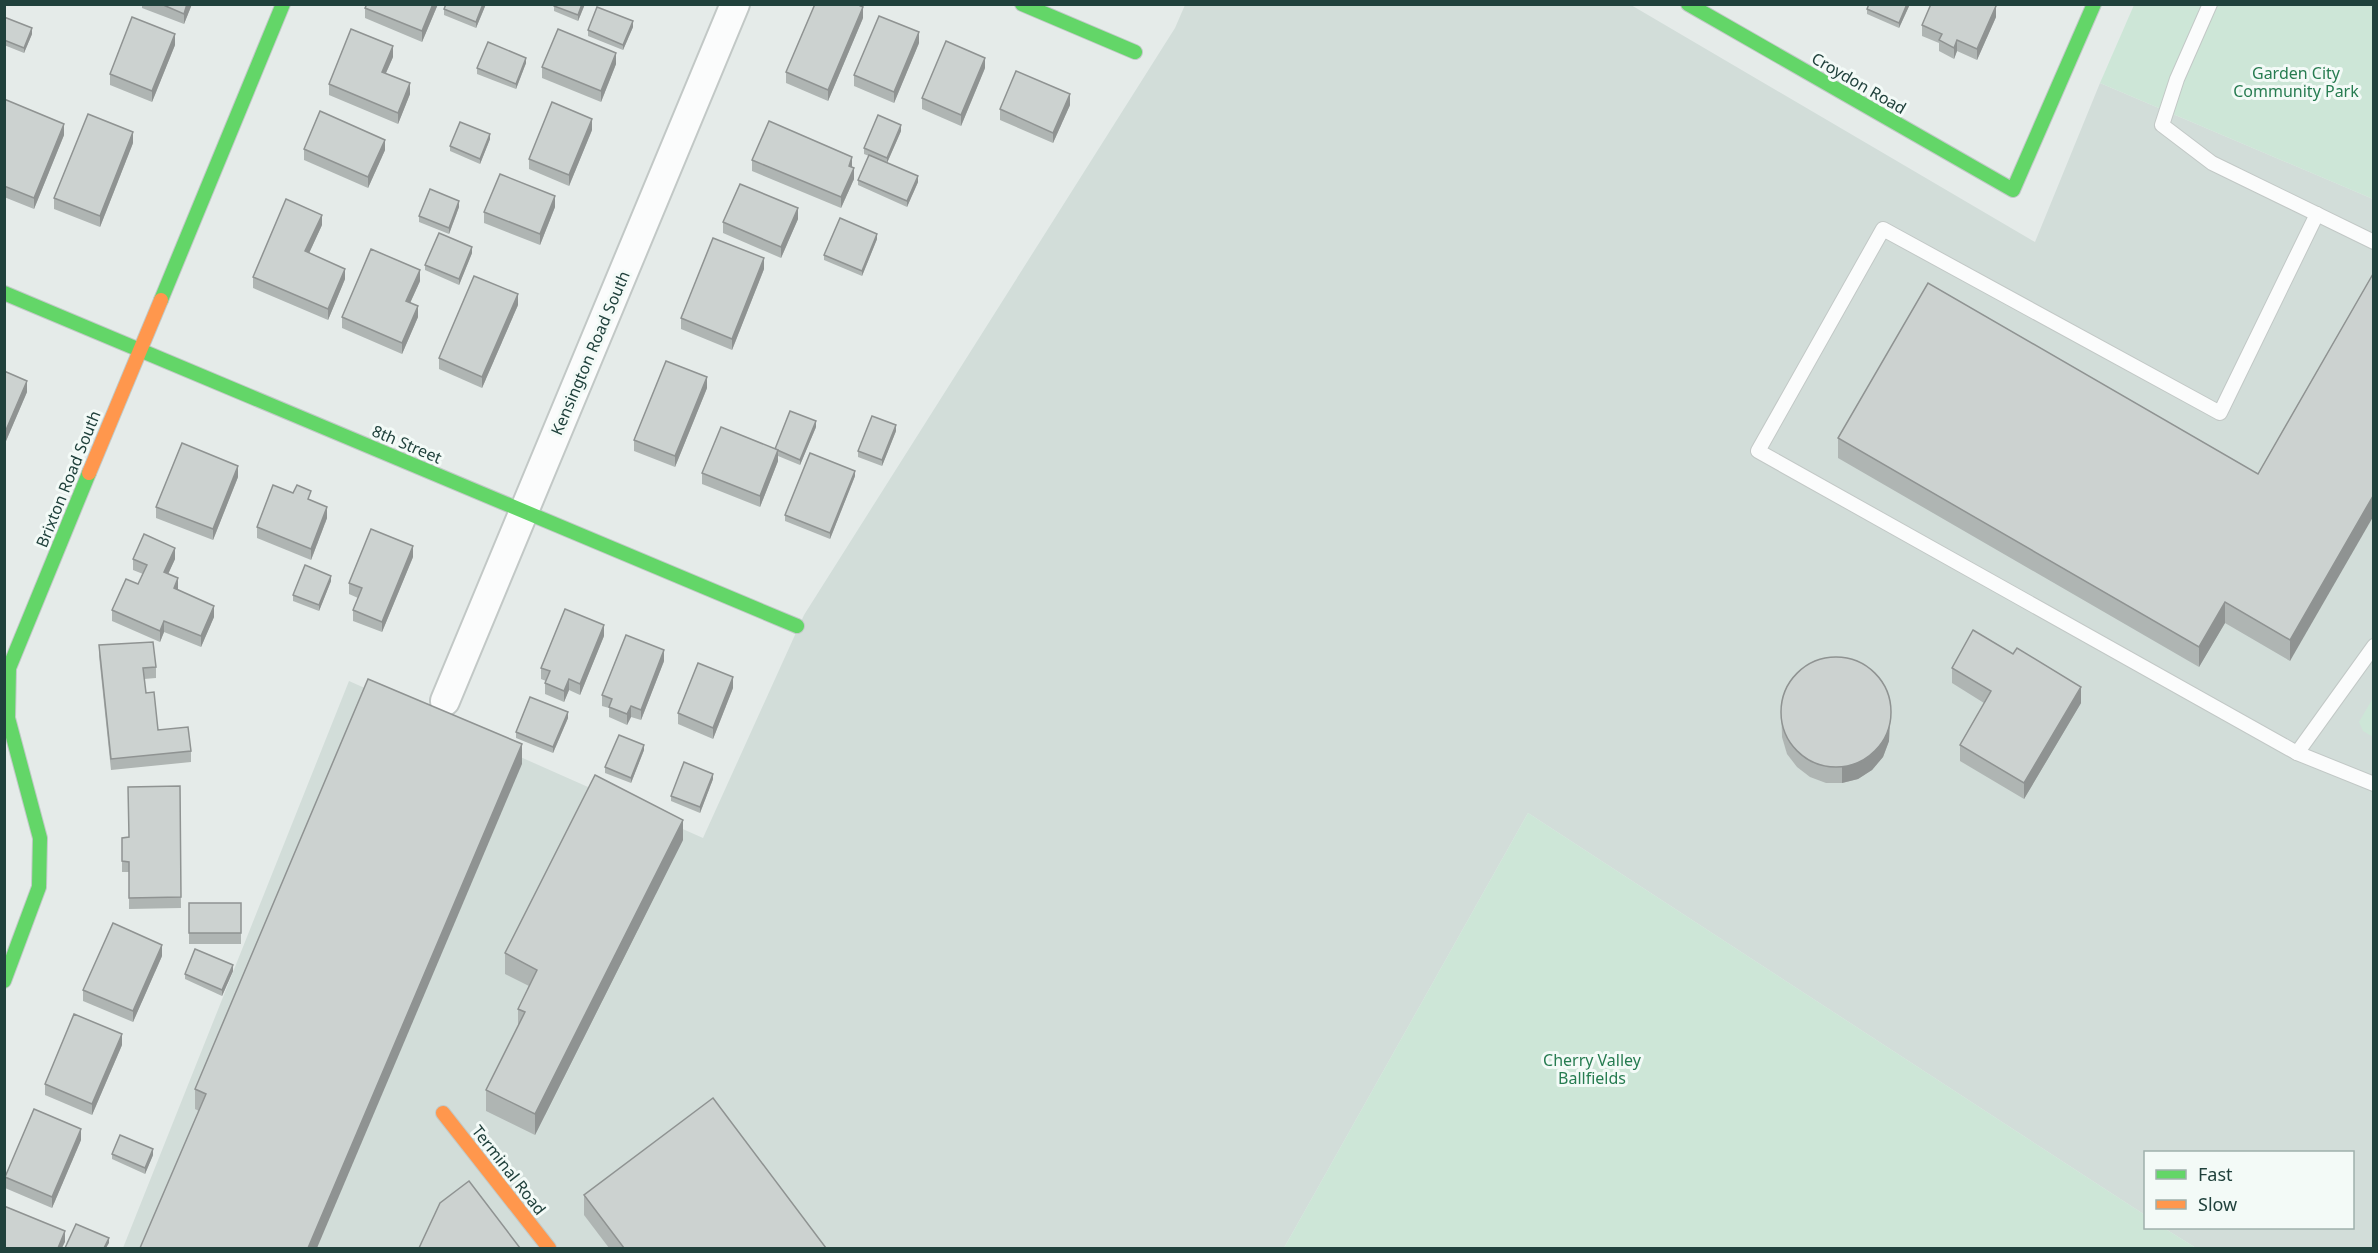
<svg xmlns="http://www.w3.org/2000/svg" width="2378" height="1253" font-family="'Noto Sans',sans-serif">
<rect width="100%" height="100%" fill="#e5ebe9"/>
<polygon fill="#d2ddd9" points="1185,5 1631,5 2035,242 2100,83 2373,199 2373,1248 2196,1248 2164,1228 2352,1228 2352,1152 2146,1152 2145,1215 1528,813 1284,1248 123,1248 349,681 703,838 804,615 1175,28"/>
<g fill="#cde6d7">
<polygon points="2134,5 2373,5 2373,199 2100,83"/>
<polygon points="2373,698 2373,737 2363,731 2359,722"/>
<polygon points="1528,813 2145,1215 2146,1228 2164,1228 2196,1248 1284,1248"/>
</g>
<g fill="none" stroke-linecap="round" stroke-linejoin="round">
<defs>
<g id="lane">
<polyline points="2210,4 2177,79 2162,125 2212,163 2374,242"/>
<polyline points="2317,214 2220,413 1883,229 1758,451 2297,753 2374,784"/>
<polyline points="2297,753 2374,646"/>
</g>
<polyline id="street" points="445,701 735,4"/>
<g id="fast">
<polyline points="1022,4 1135,52"/>
<polyline points="1688,4 2013,190 2094,4"/>
<polyline points="4,293 797,626"/>
<polyline points="161,300 283,4"/>
<polyline points="4,981 39,887 40,838 8,718 9,668 89,473"/>
</g>
<g id="slow">
<polyline points="89,473 161,300"/>
<polyline points="443,1113 549,1248"/>
</g>
</defs>
<use href="#lane" stroke="#c2c8c6" stroke-width="16"/>
<use href="#street" stroke="#c2c8c6" stroke-width="32"/>
<use href="#fast" stroke="#c1c9c7" stroke-width="16"/>
<use href="#slow" stroke="#c1c9c7" stroke-width="16"/>
<use href="#lane" stroke="#fbfcfc" stroke-width="14"/>
<use href="#street" stroke="#fbfcfc" stroke-width="28"/>
<use href="#fast" stroke="#63d668" stroke-width="14"/>
<use href="#slow" stroke="#ff974d" stroke-width="14"/>
</g>
<g fill="#afb5b3">
<polygon points="142,4 192,4 184,24 142,8"/>
<polygon points="438,4 422,42 365,18 365,8"/>
<polygon points="446,4 486,4 476,28 444,15 444,9"/>
<polygon points="585,4 578,21 554,11 554,6"/>
<polygon points="1869,4 1910,4 1899,28 1867,14 1867,9"/>
<polygon points="4,17 32,34 24,53 4,45"/>
<polygon points="1996,17 1977,60 1957,51 1954,59 1939,51 1939,43 1922,36 1922,25"/>
<polygon points="863,18 828,101 786,83 786,72"/>
<polygon points="633,27 623,50 588,36 588,30"/>
<polygon points="919,43 894,103 854,86 854,75"/>
<polygon points="175,45 152,102 110,85 110,74"/>
<polygon points="393,57 386,73 410,94 398,124 329,95 329,84"/>
<polygon points="526,63 516,89 477,74 477,68"/>
<polygon points="616,64 601,102 542,78 542,67"/>
<polygon points="985,68 961,126 922,109 922,98"/>
<polygon points="4,99 64,135 34,209 4,197"/>
<polygon points="1070,105 1053,143 1000,120 1000,109"/>
<polygon points="592,130 569,186 529,169 529,159"/>
<polygon points="901,131 887,163 918,182 907,207 858,185 858,180 869,156 864,154 864,148"/>
<polygon points="490,139 480,164 450,151 450,146"/>
<polygon points="133,143 100,227 54,209 54,198"/>
<polygon points="304,149 385,150 368,188 304,160"/>
<polygon points="752,160 852,167 854,179 841,208 752,171"/>
<polygon points="459,207 449,234 419,222 419,216"/>
<polygon points="555,207 540,245 484,223 484,212"/>
<polygon points="798,219 781,258 723,233 723,222"/>
<polygon points="322,225 309,253 345,279 328,320 253,288 253,277"/>
<polygon points="877,239 862,276 824,260 824,255"/>
<polygon points="472,253 459,285 425,270 425,265"/>
<polygon points="764,269 732,350 681,329 681,318"/>
<polygon points="2373,274 2290,661 2225,623 2199,667 1838,458 1838,438 2258,474"/>
<polygon points="420,281 410,303 418,317 402,354 342,328 342,317"/>
<polygon points="518,305 482,388 439,369 439,358"/>
<polygon points="4,371 27,392 6,441 4,440"/>
<polygon points="707,388 675,467 634,451 634,440"/>
<polygon points="816,427 800,465 778,456 778,461 760,507 702,484 702,473 775,449"/>
<polygon points="896,431 882,466 858,457 858,451"/>
<polygon points="855,476 830,539 785,521 785,515"/>
<polygon points="238,477 213,540 156,518 156,507"/>
<polygon points="311,500 327,518 311,560 257,538 257,527"/>
<polygon points="413,557 382,632 353,621 353,610 358,598 349,594 349,583"/>
<polygon points="133,559 175,559 168,574 178,589 178,590 214,617 201,647 164,632 160,642 112,621 112,610 138,584 143,574 133,570"/>
<polygon points="331,581 319,611 293,601 293,595"/>
<polygon points="604,636 580,695 569,690 564,702 545,694 545,683 546,681 541,679 541,668"/>
<polygon points="99,645 156,667 156,678 144,679 146,693 158,730 191,751 191,762 111,770 99,656"/>
<polygon points="2013,654 2081,703 2024,799 1960,761 1960,745 1984,703 1952,683 1952,668"/>
<polygon points="664,661 641,720 631,717 627,725 609,717 609,708 602,706 602,695"/>
<polygon points="733,688 713,739 678,724 678,713"/>
<polygon points="1781,704 1890,724 1889,741 1883,757 1872,770 1858,779 1842,783 1826,783 1810,777 1797,767 1787,754 1782,737"/>
<polygon points="568,718 553,753 516,738 516,732"/>
<polygon points="644,750 631,783 605,773 605,767"/>
<polygon points="522,764 199,1111 195,1109 195,1089"/>
<polygon points="713,779 700,813 671,801 671,796"/>
<polygon points="180,786 181,908 129,909 129,872 122,872 122,849 128,837"/>
<polygon points="683,840 535,1135 486,1111 486,1090 518,1027 518,1009 529,986 505,974 505,953"/>
<rect x="189" y="903" width="52" height="41"/>
<polygon points="162,956 133,1022 83,1001 83,990"/>
<polygon points="233,971 222,996 185,979 185,974"/>
<polygon points="122,1045 92,1115 45,1095 45,1084"/>
<polygon points="81,1140 52,1208 5,1188 5,1177"/>
<polygon points="112,1154 153,1155 145,1174 112,1159"/>
<polygon points="584,1195 826,1248 609,1248 584,1215"/>
</g>
<g fill="#8f9392">
<polygon points="187,4 192,4 184,24 184,14"/>
<polygon points="433,4 438,4 422,42 422,31"/>
<polygon points="483,4 486,4 476,28 476,22"/>
<polygon points="582,4 585,4 578,21 578,15"/>
<polygon points="1907,4 1910,4 1899,28 1899,23"/>
<polygon points="1996,6 1996,17 1977,60 1977,49"/>
<polygon points="863,7 863,18 828,101 828,90"/>
<polygon points="633,21 633,27 623,50 623,45"/>
<polygon points="32,28 32,34 24,53 24,48"/>
<polygon points="919,32 919,43 894,103 894,92"/>
<polygon points="175,34 175,45 152,102 152,91"/>
<polygon points="1957,40 1957,51 1954,59 1954,48"/>
<polygon points="393,46 393,57 382,82 382,72"/>
<polygon points="616,53 616,64 601,102 601,91"/>
<polygon points="526,58 526,63 516,89 516,84"/>
<polygon points="985,58 985,68 961,126 961,115"/>
<polygon points="410,83 410,94 398,124 398,113"/>
<polygon points="1070,94 1070,105 1053,143 1053,133"/>
<polygon points="592,119 592,130 569,186 569,175"/>
<polygon points="64,124 64,135 34,209 34,198"/>
<polygon points="901,125 901,131 887,163 887,158"/>
<polygon points="133,132 133,143 100,227 100,216"/>
<polygon points="490,134 490,139 480,164 480,159"/>
<polygon points="385,140 385,150 368,188 368,177"/>
<polygon points="852,157 852,168 849,166"/>
<polygon points="854,168 854,179 841,208 841,197"/>
<polygon points="918,176 918,182 907,207 907,201"/>
<polygon points="555,196 555,207 540,245 540,234"/>
<polygon points="459,201 459,207 449,234 449,228"/>
<polygon points="798,208 798,219 781,258 781,247"/>
<polygon points="322,215 322,225 305,262 305,251"/>
<polygon points="877,234 877,239 862,276 862,271"/>
<polygon points="472,247 472,253 459,285 459,279"/>
<polygon points="764,258 764,269 732,350 732,339"/>
<polygon points="345,269 345,279 328,320 328,309"/>
<polygon points="420,270 420,281 406,312 406,301"/>
<polygon points="518,294 518,305 482,388 482,377"/>
<polygon points="418,306 418,317 402,354 402,343"/>
<polygon points="707,377 707,388 675,467 675,456"/>
<polygon points="27,381 27,392 6,441 6,430"/>
<polygon points="816,421 816,427 800,465 800,460"/>
<polygon points="896,425 896,431 882,466 882,460"/>
<polygon points="778,450 778,461 760,507 760,496"/>
<polygon points="238,466 238,477 213,540 213,529"/>
<polygon points="855,471 855,476 830,539 830,533"/>
<polygon points="2373,496 2373,517 2290,661 2290,640"/>
<polygon points="327,507 327,518 311,560 311,549"/>
<polygon points="413,546 413,557 382,632 382,622"/>
<polygon points="175,548 175,559 164,583 164,572"/>
<polygon points="331,576 331,581 319,611 319,605"/>
<polygon points="178,578 178,589 174,599 174,588"/>
<polygon points="2225,602 2225,623 2199,667 2199,647"/>
<polygon points="214,606 214,617 201,647 201,636"/>
<polygon points="164,621 164,632 160,642 160,631"/>
<polygon points="604,625 604,636 580,695 580,684"/>
<polygon points="664,650 664,661 641,720 641,710"/>
<polygon points="733,677 733,688 713,739 713,728"/>
<polygon points="569,679 569,690 564,702 564,691"/>
<polygon points="2081,687 2081,703 2024,799 2024,783"/>
<polygon points="631,706 631,717 627,725 627,714"/>
<polygon points="1890,708 1889,741 1883,757 1872,770 1858,779 1842,783 1842,767"/>
<polygon points="568,712 568,718 553,753 553,747"/>
<polygon points="522,744 522,764 317,1248 308,1248"/>
<polygon points="644,745 644,750 631,783 631,778"/>
<polygon points="713,774 713,779 700,813 700,807"/>
<polygon points="683,820 683,840 535,1135 535,1114"/>
<polygon points="162,945 162,956 133,1022 133,1011"/>
<polygon points="233,965 233,971 222,996 222,990"/>
<polygon points="122,1034 122,1045 92,1115 92,1104"/>
<polygon points="81,1129 81,1140 52,1208 52,1197"/>
<polygon points="153,1149 153,1155 145,1174 145,1168"/>
<polygon points="65,1231 65,1242 62,1248 58,1248"/>
<polygon points="109,1238 109,1243 106,1248 104,1248"/>
</g>
<g fill="#ccd2d0" stroke="#8f9392" stroke-width="1.5">
<polygon points="161,4 187,4 184,14"/>
<polygon points="367,4 433,4 422,31 365,8"/>
<polygon points="446,4 483,4 476,22 444,9"/>
<polygon points="554,4 582,4 578,15 554,6"/>
<polygon points="815,4 856,4 863,7 828,90 786,72"/>
<polygon points="1869,4 1907,4 1899,23 1867,9"/>
<polygon points="1931,4 1993,4 1996,6 1977,49 1957,40 1954,48 1939,40 1942,34 1922,25"/>
<polygon points="597,7 633,21 623,45 588,30"/>
<polygon points="879,16 919,32 894,92 854,75"/>
<polygon points="4,17 32,28 24,48 4,40"/>
<polygon points="132,17 175,34 152,91 110,74"/>
<polygon points="351,29 393,46 382,72 410,83 398,113 329,84"/>
<polygon points="558,29 616,53 601,91 542,67"/>
<polygon points="946,41 985,58 961,115 922,98"/>
<polygon points="488,42 526,58 516,84 477,68"/>
<polygon points="1016,71 1070,94 1053,133 1000,109"/>
<polygon points="4,99 64,124 34,198 4,186"/>
<polygon points="552,102 592,119 569,175 529,159"/>
<polygon points="320,111 385,140 368,177 304,149"/>
<polygon points="88,114 133,132 100,216 54,198"/>
<polygon points="878,115 901,125 887,158 864,148"/>
<polygon points="769,121 852,157 849,166 854,168 841,197 752,160"/>
<polygon points="460,122 490,134 480,159 450,146"/>
<polygon points="869,155 918,176 907,201 858,180"/>
<polygon points="500,174 555,196 540,234 484,212"/>
<polygon points="740,184 798,208 781,247 723,222"/>
<polygon points="430,189 459,201 449,228 419,216"/>
<polygon points="286,199 322,215 305,251 345,269 328,309 253,277"/>
<polygon points="840,218 877,234 862,271 824,255"/>
<polygon points="439,233 472,247 459,279 425,265"/>
<polygon points="713,238 764,258 732,339 681,318"/>
<polygon points="371,249 420,270 406,301 418,306 402,343 342,317"/>
<polygon points="2373,274 2373,496 2290,640 2225,602 2199,647 1838,438 1928,283 2258,474"/>
<polygon points="474,276 518,294 482,377 439,358"/>
<polygon points="666,361 707,377 675,456 634,440"/>
<polygon points="4,371 27,381 6,430 4,429"/>
<polygon points="790,411 816,421 800,460 775,449"/>
<polygon points="872,416 896,425 882,460 858,451"/>
<polygon points="721,427 778,450 760,496 702,473"/>
<polygon points="182,443 238,466 213,529 156,507"/>
<polygon points="810,453 855,471 830,533 785,515"/>
<polygon points="273,485 293,493 297,485 311,491 308,499 327,507 311,549 257,527"/>
<polygon points="371,529 413,546 382,622 353,610 362,588 349,583"/>
<polygon points="144,534 175,548 164,572 178,578 174,588 214,606 201,636 164,621 160,631 112,610 126,579 138,584 147,565 133,559"/>
<polygon points="305,565 331,576 319,605 293,595"/>
<polygon points="565,609 604,625 580,684 569,679 564,691 545,683 550,671 541,668"/>
<polygon points="1973,630 2013,654 2017,648 2081,687 2024,783 1960,745 1991,691 1952,668"/>
<polygon points="626,635 664,650 641,710 631,706 627,714 609,707 612,699 602,695"/>
<polygon points="153,642 156,667 143,668 146,693 154,692 158,730 188,727 191,751 111,759 99,645"/>
<circle cx="1836" cy="712" r="55"/>
<polygon points="698,663 733,677 713,728 678,713"/>
<polygon points="368,679 522,744 308,1248 140,1248 206,1094 195,1089"/>
<polygon points="530,697 568,712 553,747 516,732"/>
<polygon points="619,735 644,745 631,778 605,767"/>
<polygon points="684,762 713,774 700,807 671,796"/>
<polygon points="595,775 683,820 535,1114 486,1090 525,1012 518,1009 537,970 505,953"/>
<polygon points="180,786 181,897 129,898 129,862 122,861 122,838 129,837 128,787"/>
<rect x="189" y="903" width="52" height="30"/>
<polygon points="113,923 162,945 133,1011 83,990"/>
<polygon points="195,949 233,965 222,990 185,974"/>
<polygon points="74,1014 122,1034 92,1104 45,1084"/>
<polygon points="713,1098 826,1248 624,1248 584,1195"/>
<polygon points="34,1109 81,1129 52,1197 5,1177"/>
<polygon points="120,1135 153,1149 145,1168 112,1154"/>
<polygon points="469,1181 520,1248 419,1248 440,1203"/>
<polygon points="4,1206 65,1231 58,1248 4,1248"/>
<polygon points="76,1224 109,1238 104,1248 65,1248"/>
</g>
<g text-anchor="middle" dominant-baseline="central" stroke-width="6" stroke-linejoin="round" paint-order="stroke">
<g font-size="16" fill="#277c51" stroke="#f3faf7">
<text x="2296" y="73">Garden City<tspan x="2296" dy="18">Community Park</tspan></text>
<text x="1592" y="1060">Cherry Valley<tspan x="1592" dy="18">Ballfields</tspan></text>
</g>
<g font-size="16" fill="#20413c" stroke="#f3faf7">
<text transform="translate(1859 83) rotate(30)">Croydon Road</text>
<text transform="translate(590 353) rotate(-67)">Kensington Road South</text>
<text transform="translate(407 444) rotate(23)">8th Street</text>
<text transform="translate(68 479) rotate(-68)">Brixton Road South</text>
<text transform="translate(509 1170) rotate(52)">Terminal Road</text>
</g>
</g>
<rect width="2378" height="1253" fill="none" stroke="#20413c" stroke-width="12"/>
<rect x="2144" y="1151" width="210" height="78" fill="#f3faf7" stroke="#9fb0ac" stroke-width="1.5"/>
<rect x="2156" y="1170" width="30" height="9" fill="#63d668" stroke="#9fb0ac" stroke-width="1.5"/>
<text x="2198" y="1181" font-size="18" fill="#20413c">Fast</text>
<rect x="2156" y="1200" width="30" height="9" fill="#ff974d" stroke="#9fb0ac" stroke-width="1.5"/>
<text x="2198" y="1211" font-size="18" fill="#20413c">Slow</text>
</svg>
